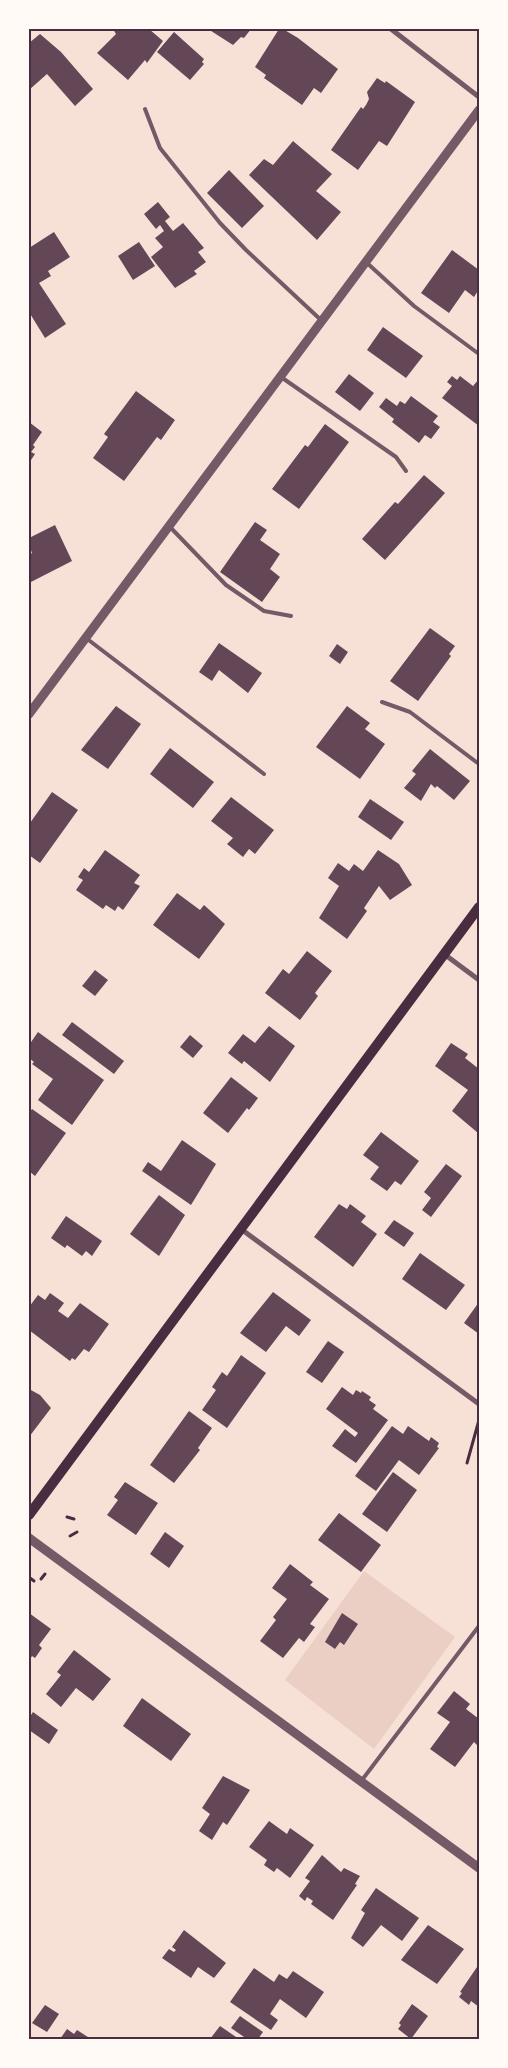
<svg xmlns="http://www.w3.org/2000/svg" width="508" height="2068" font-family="Roboto,sans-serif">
<rect width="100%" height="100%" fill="#f7e1d7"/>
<polygon fill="#ebcfc5" points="364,1571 455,1637 374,1749 285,1680"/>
<g fill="#644757">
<polygon points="113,29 149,29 163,41 147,63 145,60 128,80 97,53 116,34"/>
<polygon points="208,29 251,29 244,38 241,37 233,45"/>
<polygon points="279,29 283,29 298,38 338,69 321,93 314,88 302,105 264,78 266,75 255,67"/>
<polygon points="174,32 204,59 202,62 204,64 190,80 157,52"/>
<polygon points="40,34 61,52 93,89 75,106 47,74 29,90 29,43"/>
<polygon points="377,78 385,83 386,81 415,102 387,146 379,141 358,170 331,150 361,107 363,109 366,105 369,99 367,92"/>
<polygon points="293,141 332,174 316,191 341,212 317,240 249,175 264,159 273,165"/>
<polygon points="229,170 264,206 242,228 207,193"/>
<polygon points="158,202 170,217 165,221 173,231 183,223 204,248 198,252 206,262 194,271 197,274 175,288 151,257 163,247 155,238 164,231 160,225 156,229 144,214"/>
<polygon points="54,232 70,257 48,271 51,276 39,283 66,324 45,338 29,312 29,248"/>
<polygon points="139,242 155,266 133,280 118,256"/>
<polygon points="452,250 479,270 477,274 479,275 479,289 474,297 465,290 449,313 421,293"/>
<polygon points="383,327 423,356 406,378 367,350"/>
<polygon points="349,374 374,393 360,411 335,392"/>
<polygon points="452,376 457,380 460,376 473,386 479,379 479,426 442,398 452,386 447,382"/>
<polygon points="136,391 175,420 161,440 157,437 124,481 93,458 108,437 104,434"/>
<polygon points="411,396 438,416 433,422 440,427 431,439 425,435 419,443 392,422 394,419 379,407 386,398 397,406 400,401 405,404"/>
<polygon points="29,422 42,432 33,445 35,447 31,452 35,454 29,463"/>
<polygon points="325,424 349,442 299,509 272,489 305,445 308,447"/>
<polygon points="424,475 445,493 385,560 362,539 395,502 398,504"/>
<polygon points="255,522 267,530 260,540 280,554 270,569 280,577 262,602 220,572"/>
<polygon points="55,525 72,561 29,583 29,555 32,553 29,545 29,538"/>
<polygon points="430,628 455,646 449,654 451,656 418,701 390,681"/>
<polygon points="219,643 262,673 248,693 219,670 212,681 199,672"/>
<polygon points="337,644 348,652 340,664 329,656"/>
<polygon points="116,706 141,724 108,769 81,750"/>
<polygon points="347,706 370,723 365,729 385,744 360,779 316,747"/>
<polygon points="170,748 214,782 193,808 150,774"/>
<polygon points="430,749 470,781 454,800 437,786 435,788 431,784 421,801 404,788 416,774 412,771"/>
<polygon points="52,792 78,810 40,863 29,855 29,821 30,823"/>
<polygon points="231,797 274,830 255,854 249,849 243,857 227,844 233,838 211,821"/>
<polygon points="370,799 404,822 391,840 358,817"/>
<polygon points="105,850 140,875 134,883 140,886 123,910 118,906 115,911 106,905 103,909 76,890 83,880 78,877 84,868 89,872"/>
<polygon points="378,850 399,864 412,885 390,900 379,886 364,908 367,911 347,939 319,918 339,886 328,878 338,863 349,871 354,864 363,871"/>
<polygon points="177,893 200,910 204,905 225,924 199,959 153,925"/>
<polygon points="307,951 332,971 315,993 318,996 300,1020 265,993 283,969 289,974"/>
<polygon points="95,970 108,980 95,996 82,986"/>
<polygon points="72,1022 124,1061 114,1074 62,1035"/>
<polygon points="269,1026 295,1046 270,1082 244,1061 242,1064 228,1053 243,1034 255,1043"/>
<polygon points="38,1032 104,1080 72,1125 38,1100 53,1079 32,1064 34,1062 29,1058 29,1045"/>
<polygon points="190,1035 203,1046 193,1058 180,1047"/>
<polygon points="451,1043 468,1054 465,1058 479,1069 478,1133 452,1111 468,1090 435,1066"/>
<polygon points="231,1077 258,1098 249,1110 247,1108 228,1133 203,1113"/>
<polygon points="32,1109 66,1133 35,1176 29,1171 29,1113"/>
<polygon points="381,1132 419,1161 401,1185 395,1181 387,1191 370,1179 379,1167 363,1155"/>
<polygon points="182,1140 216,1164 191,1205 142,1171 148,1162 161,1171"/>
<polygon points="446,1164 462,1176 431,1217 422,1210 431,1198 424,1192"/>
<polygon points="159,1195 185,1215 159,1256 130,1234"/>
<polygon points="339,1204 347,1209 350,1204 366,1216 361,1222 377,1234 353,1267 314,1237"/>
<polygon points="66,1216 102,1241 92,1256 86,1251 82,1256 67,1245 65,1248 51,1238"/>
<polygon points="394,1220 414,1233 404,1247 384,1233"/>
<polygon points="420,1253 465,1285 446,1310 402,1279"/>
<polygon points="273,1292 311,1320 299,1336 286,1326 266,1352 240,1333"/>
<polygon points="50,1293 64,1303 58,1311 68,1318 80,1303 109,1324 89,1352 84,1349 75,1360 72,1358 70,1361 29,1330 29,1307 38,1295 45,1300"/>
<polygon points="479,1302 479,1334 464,1323"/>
<polygon points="328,1341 344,1352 322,1383 306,1372"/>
<polygon points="241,1355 266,1373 227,1428 202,1410 216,1390 212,1387 222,1372 227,1376"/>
<polygon points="342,1387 353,1395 356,1390 361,1393 362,1391 371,1397 369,1400 376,1405 373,1409 388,1420 356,1463 332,1446 345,1429 355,1437 358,1433 326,1409"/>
<polygon points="29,1389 40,1395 51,1408 29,1437"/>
<polygon points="189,1411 212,1428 198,1448 200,1450 174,1483 150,1465"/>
<polygon points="392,1426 403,1434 408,1426 429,1441 431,1437 439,1443 437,1447 439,1448 419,1475 399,1460 376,1491 355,1476"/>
<polygon points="393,1472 417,1490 387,1532 362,1514"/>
<polygon points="125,1482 158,1503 136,1535 107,1515 118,1500 114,1497"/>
<polygon points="339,1513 381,1545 361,1572 318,1540"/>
<polygon points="165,1532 184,1546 169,1568 150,1554"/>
<polygon points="290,1564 313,1582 310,1585 329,1599 310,1624 315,1627 304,1642 299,1638 283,1658 260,1641 276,1620 273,1617 287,1599 272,1588"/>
<polygon points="29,1613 51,1629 39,1645 42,1648 35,1658 32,1656 29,1661"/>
<polygon points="342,1613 358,1624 344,1645 340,1642 335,1649 325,1642"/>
<polygon points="74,1650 111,1679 93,1701 76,1688 61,1707 46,1694 61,1675 57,1672"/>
<polygon points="454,1691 470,1704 466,1709 479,1719 479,1742 477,1745 474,1742 455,1767 430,1749 450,1722 437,1713"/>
<polygon points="142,1698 191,1734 171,1761 123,1726"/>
<polygon points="33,1712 58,1730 49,1744 29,1730 29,1718"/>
<polygon points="223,1776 250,1790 227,1825 223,1822 212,1840 199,1831 210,1814 202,1808"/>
<polygon points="269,1821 287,1834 290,1828 314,1845 290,1878 277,1868 274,1872 264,1865 267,1860 249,1847"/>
<polygon points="322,1855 341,1872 344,1868 360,1876 355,1884 357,1885 333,1920 311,1904 313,1901 307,1897 305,1901 299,1896 310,1881 305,1878"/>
<polygon points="376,1888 419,1918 402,1941 381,1925 363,1947 351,1938 365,1913 361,1910"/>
<polygon points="428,1925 464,1949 437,1984 401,1960"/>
<polygon points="184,1930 226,1963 214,1978 198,1967 191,1978 162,1958 169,1949 174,1952 176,1950 172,1947"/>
<polygon points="477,1967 479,1969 479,2007 471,2001 469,2005 459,1997 462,1993 460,1992"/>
<polygon points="254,1968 274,1982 279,1974 287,1979 293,1971 324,1992 306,2018 280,1999 270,2014 278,2020 271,2030 230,2002"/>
<polygon points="412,2004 428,2016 411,2039 398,2029 401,2025 399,2023"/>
<polygon points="45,2005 59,2014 47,2032 32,2023"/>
<polygon points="240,2016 263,2032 258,2039 247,2039 231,2028"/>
<polygon points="220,2026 239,2039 210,2039"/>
<polygon points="67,2029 74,2034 77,2030 91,2039 60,2039"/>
</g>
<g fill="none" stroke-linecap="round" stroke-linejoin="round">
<g stroke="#4a2c40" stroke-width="3">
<polyline points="467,1463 479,1420"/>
<polyline points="67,1517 74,1519"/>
<polyline points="70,1536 77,1532"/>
<polyline points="30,1578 34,1581"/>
<polyline points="41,1579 45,1574"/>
</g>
<g stroke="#755966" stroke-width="4">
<polyline points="145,109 160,148 220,223 246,250 322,321"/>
<polyline points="366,262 414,306 479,354"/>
<polyline points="281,377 396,457 406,471"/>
<polyline points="170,527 226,585 264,611 291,616"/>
<polyline points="86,638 264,774"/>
<polyline points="382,702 410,712 479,764"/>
<polyline points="362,1780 479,1626"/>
</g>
<g stroke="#755966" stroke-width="5">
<polyline points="391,29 479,97"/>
<polyline points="444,954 479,980"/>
<polyline points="241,1229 479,1404"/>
</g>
<g stroke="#755966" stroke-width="9">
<polyline points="29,714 479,110"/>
<polyline points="29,1538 479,1868"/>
</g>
<polyline stroke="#4a2c40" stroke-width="10" points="29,1515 479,907"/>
</g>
<rect width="508" height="2068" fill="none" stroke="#fffaf5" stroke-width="60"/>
<rect x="30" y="30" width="448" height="2008" fill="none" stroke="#4a2c40" stroke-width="2"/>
</svg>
